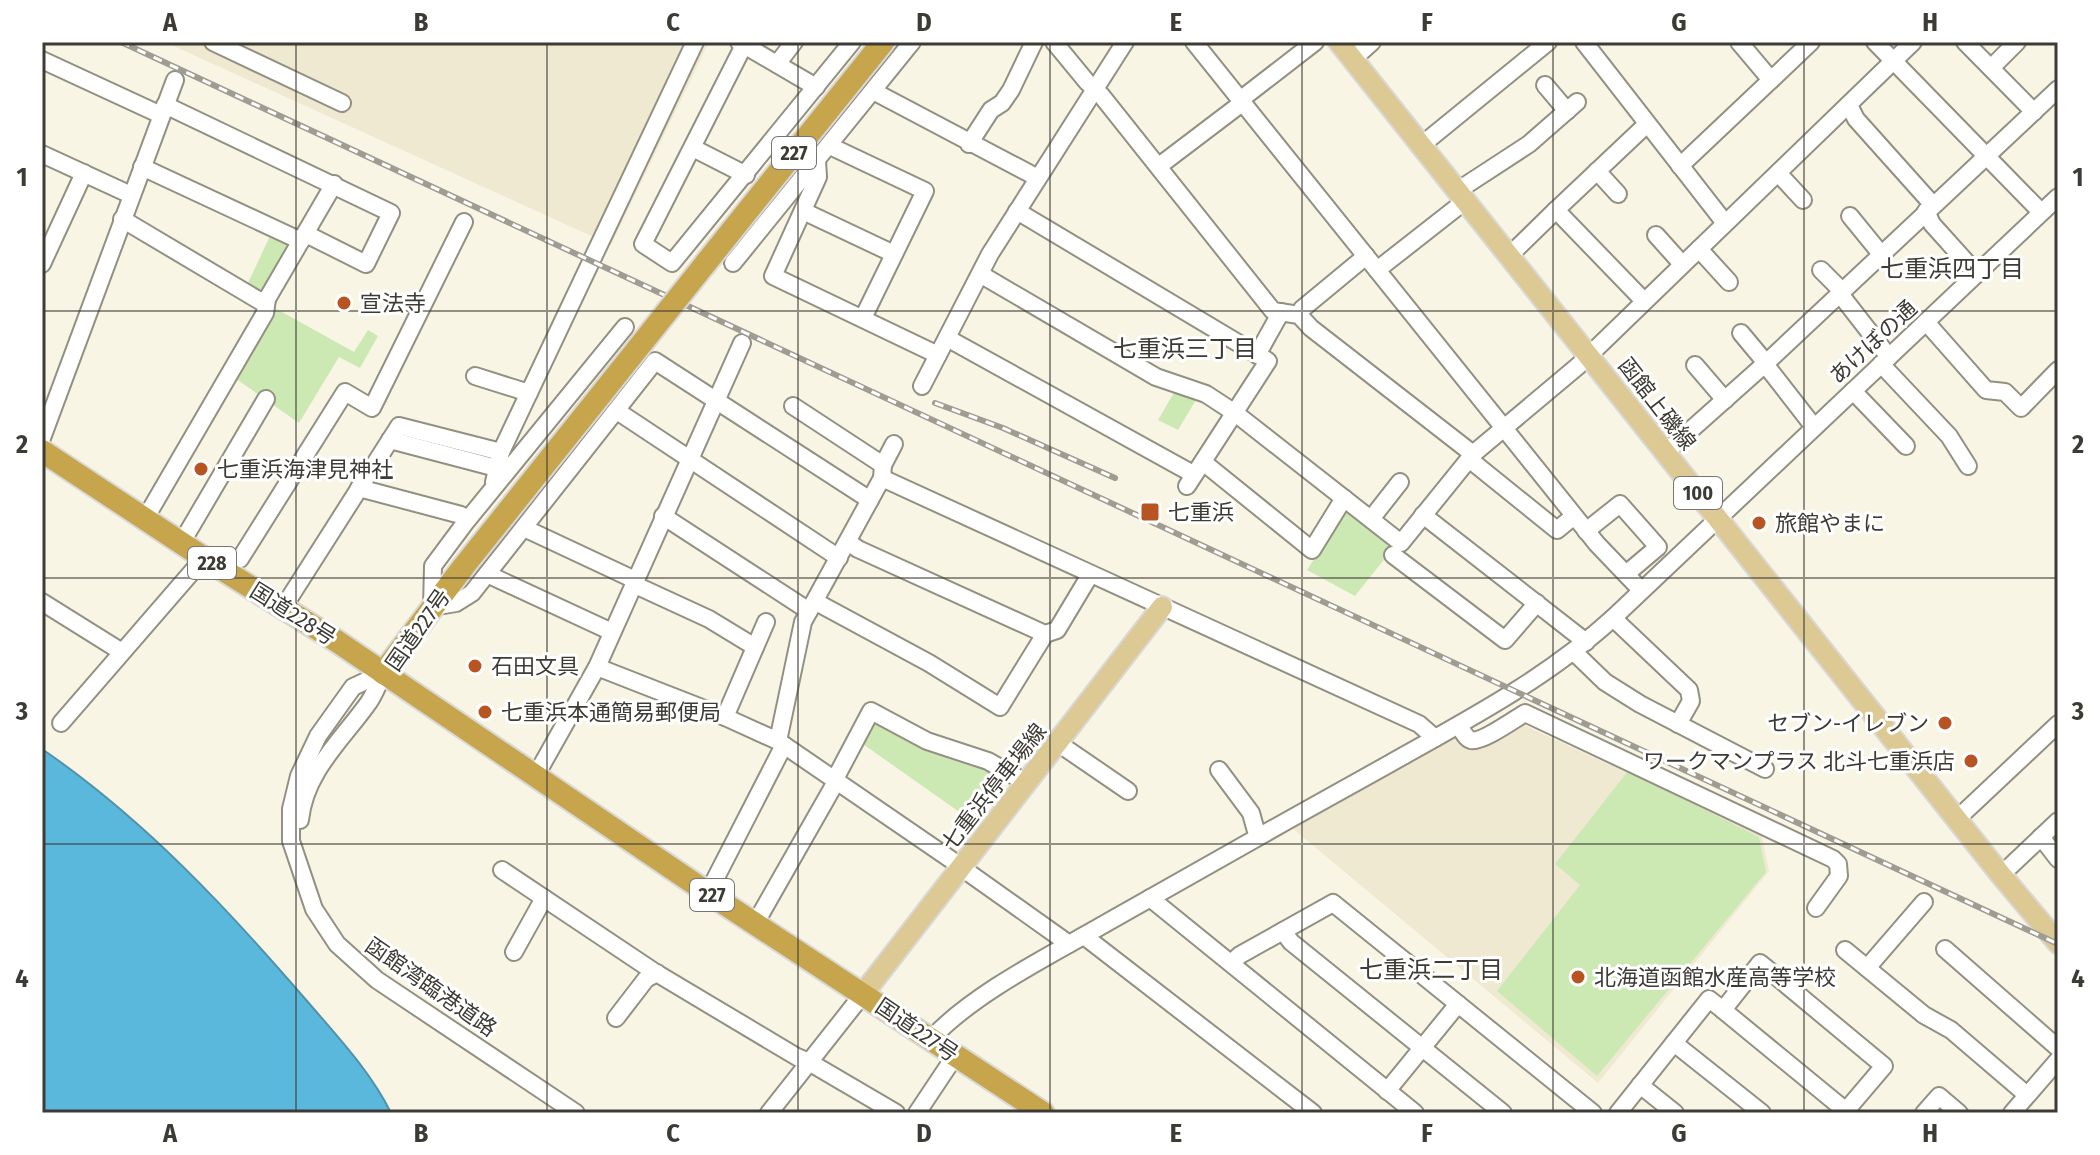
<svg xmlns="http://www.w3.org/2000/svg" width="2100" height="1155" font-family="'Fira Sans Condensed','Noto Sans JP',sans-serif">
<rect width="100%" height="100%" fill="#f9f5e5"/>
<g fill="#efe9d1">
<polygon points="165,42 709,42 611,245"/>
<polygon points="1524,725 1762,836 1769,871 1598,1083 1292,828 1454,734 1468,748 1482,749"/>
</g>
<g fill="#cce9b4">
<polygon points="271,234 284,239 288,249 264,290 258,292 247,285"/>
<polygon points="273,307 354,352 368,330 378,336 360,368 339,357 299,423 232,376"/>
<polygon points="1175,391 1197,398 1178,430 1158,420"/>
<polygon points="1351,512 1390,543 1390,552 1355,596 1307,570 1344,513"/>
<polygon points="873,717 998,771 965,816 860,742"/>
<polygon points="1628,771 1759,837 1766,872 1597,1076 1497,991 1580,885 1555,864"/>
</g>
<path fill="#5ab8dc" stroke="#5192aa" stroke-width="2" d="M42,749C144,819 227,908 307,1001C337,1036 371,1072 391,1113H42Z"/>
<g fill="none" stroke-linecap="round" stroke-linejoin="round">
<defs>
<g id="minor">
<polyline points="213,42 342,103"/>
<polyline points="739,42 816,87"/>
<polyline points="1054,42 1087,82 1101,95 1273,311 1299,315 1311,328 1473,454"/>
<polyline points="1194,42 1597,544 1641,590"/>
<polyline points="1584,42 1725,223"/>
<polyline points="1739,42 1771,80 1811,42"/>
<polyline points="1875,42 2041,212"/>
<polyline points="1965,42 2034,112"/>
<polyline points="744,45 643,244 672,263 852,42"/>
<polyline points="1353,59 1372,42"/>
<polyline points="42,60 161,115"/>
<polyline points="777,64 794,42"/>
<polyline points="1991,68 2017,42"/>
<polyline points="1545,85 1567,111"/>
<polyline points="873,91 1038,178"/>
<polyline points="1240,100 1315,42"/>
<polyline points="165,105 391,213 366,264 306,234"/>
<polyline points="1849,105 1856,119 1933,205"/>
<polyline points="1429,139 1548,42"/>
<polyline points="969,144 991,110 1002,103 1011,90 1034,42"/>
<polyline points="830,146 925,191 863,318"/>
<polyline points="693,148 746,175"/>
<polyline points="42,154 131,195"/>
<polyline points="817,161 818,177 773,276 938,355"/>
<polyline points="1159,166 1242,103"/>
<polyline points="1680,166 1771,80"/>
<polyline points="142,167 301,241"/>
<polyline points="1597,171 1618,194"/>
<polyline points="1778,173 1803,200"/>
<polyline points="1457,191 1529,144 1577,102"/>
<polyline points="803,211 894,254"/>
<polyline points="1017,211 1268,361 1187,486"/>
<polyline points="1926,211 1932,224 1977,274"/>
<polyline points="1850,216 1881,254"/>
<polyline points="122,219 260,301 267,299 334,184"/>
<polyline points="1656,235 1682,264"/>
<polyline points="1699,249 1729,282"/>
<polyline points="1509,256 1556,210"/>
<polyline points="733,263 912,42"/>
<polyline points="42,264 84,173"/>
<polyline points="1377,270 1465,201"/>
<polyline points="1821,270 1842,291"/>
<polyline points="980,274 1156,377 1206,394 1235,413 1401,543 1473,454 1578,366 1913,42"/>
<polyline points="1840,294 1889,357"/>
<polyline points="1644,301 1556,210 1647,124"/>
<polyline points="1299,315 1302,309 1366,256"/>
<polyline points="1926,322 1986,390 2005,392 2021,408 2058,370"/>
<polyline points="625,327 465,523 433,566 432,607 456,603 472,593 655,361 870,500"/>
<polyline points="1741,333 1766,363"/>
<polyline points="947,338 1193,474"/>
<polyline points="1257,355 1281,312"/>
<polyline points="1765,364 1814,427"/>
<polyline points="1881,364 1949,436 1968,466"/>
<polyline points="1695,365 1725,400"/>
<polyline points="475,376 529,393"/>
<polyline points="922,386 990,254 1125,42"/>
<polyline points="1853,391 1906,446"/>
<polyline points="617,411 839,558"/>
<polyline points="42,438 175,80"/>
<polyline points="390,440 489,466"/>
<polyline points="1666,452 1766,363 2058,89"/>
<polyline points="1469,459 1557,530 1574,516"/>
<polyline points="1203,462 1312,550 1344,498"/>
<polyline points="883,465 894,444"/>
<polyline points="882,478 1419,724 1435,738"/>
<polyline points="494,482 501,452 695,42"/>
<polyline points="359,488 461,515"/>
<polyline points="1423,515 1586,642"/>
<polyline points="663,516 809,611"/>
<polyline points="145,519 265,313 267,299"/>
<polyline points="1371,519 1400,482"/>
<polyline points="524,528 635,580"/>
<polyline points="1586,531 1620,504 1658,547 1626,574"/>
<polyline points="182,542 266,399"/>
<polyline points="1393,555 1505,640 1537,603"/>
<polyline points="240,559 345,392 372,408 464,222"/>
<polyline points="487,574 612,632"/>
<polyline points="633,584 709,619 755,647"/>
<polyline points="42,602 122,652"/>
<polyline points="816,602 929,663 1000,707 1045,634 858,549 848,542"/>
<polyline points="283,608 399,426 501,452"/>
<polyline points="1613,618 1689,690 1691,701 1678,724"/>
<polyline points="1045,634 1057,630 1090,575"/>
<polyline points="1574,652 1605,682 1640,704 1765,769"/>
<polyline points="597,667 725,717 778,741 953,861"/>
<polyline points="383,673 353,687 318,736 299,776 291,809 291,841 314,909 337,944 377,980 576,1113"/>
<polyline points="725,717 766,622"/>
<polyline points="61,723 204,558"/>
<path d="M1459,725C1462,730 1465,738 1471,740C1481,743 1515,719 1525,713L1833,859L1838,864L1839,876L1816,908"/>
<polyline points="778,741 803,622 882,478 883,465 793,406"/>
<polyline points="1058,743 1128,791"/>
<polyline points="1219,770 1251,813 1256,831"/>
<polyline points="535,777 597,667 742,343"/>
<polyline points="835,779 871,711 927,741 988,761 1018,778"/>
<polyline points="1957,819 2058,724"/>
<path d="M300,820C305,771 343,739 369,702C375,693 379,683 383,673"/>
<polyline points="2041,837 2058,859"/>
<polyline points="962,868 1069,944"/>
<polyline points="502,870 653,971 797,1057 809,1062 896,1113"/>
<polyline points="2001,875 2058,821"/>
<polyline points="708,893 784,745"/>
<polyline points="1150,898 1415,1113"/>
<polyline points="755,924 837,780"/>
<polyline points="1283,931 1291,942 1503,1113"/>
<polyline points="1084,936 1313,1113"/>
<polyline points="1945,949 2058,1048"/>
<polyline points="1845,950 1924,1015 1951,1030 2027,1095"/>
<polyline points="514,952 544,898"/>
<polyline points="1231,963 1240,955 1333,903 1593,1113"/>
<polyline points="1867,968 1924,902"/>
<polyline points="1723,1010 1846,1111"/>
<polyline points="616,1018 646,979 657,973"/>
<path d="M931,1039C975,992 1051,955 1108,922C1201,869 1295,816 1389,764C1467,720 1546,679 1613,618L2058,197"/>
<polyline points="1674,1043 1762,1113"/>
<polyline points="1640,1085 1675,1113"/>
<polyline points="1387,1091 1458,1004"/>
<polyline points="769,1113 863,994"/>
<polyline points="917,1113 955,1056"/>
<polyline points="1618,1113 1709,999 1723,1010 1760,963 1884,1066 1844,1113"/>
<polyline points="1924,1113 1939,1096 1959,1113"/>
<polyline points="2012,1113 2058,1060"/>
</g>
<g id="major">
<polyline points="1339,42 2001,875 2058,943"/>
<polyline points="863,994 1162,607"/>
</g>
<g id="highway">
<polyline points="705,264 883,42"/>
<polyline points="42,451 204,558 338,642 708,893 1043,1113"/>
<polyline points="383,673 464,566 666,313"/>
</g>
</defs>
<use href="#minor" stroke="#939081" stroke-width="20"/>
<use href="#major" stroke="#d8d8d7" stroke-width="24"/>
<use href="#highway" stroke="#d8d8d7" stroke-width="26"/>
<use href="#minor" stroke="#fff" stroke-width="16"/>
<use href="#major" stroke="#ddc994" stroke-width="20"/>
<use href="#highway" stroke="#c6a54d" stroke-width="22"/>
<defs>
<g id="rail">
<polyline points="121,42 2058,944"/>
<polyline points="935,403 1003,428 1115,478"/>
</g>
</defs>
<use href="#rail" stroke="#9f9c91" stroke-width="6"/>
<use href="#rail" stroke="#fff" stroke-width="3" stroke-dasharray="9" stroke-linecap="butt"/>
<defs>
<polyline id="highway-bridge" points="666,313 705,264"/>
</defs>
<use href="#highway-bridge" stroke="#d8d8d7" stroke-width="26" stroke-linecap="butt"/>
<use href="#highway-bridge" stroke="#c6a54d" stroke-width="22"/>
</g>
<path fill="none" stroke="#3d3b35" stroke-width="2" stroke-opacity="0.55" d="M296,42V1113M547,42V1113M798,42V1113M1050,42V1113M1302,42V1113M1553,42V1113M1804,42V1113M42,311H2058M42,578H2058M42,844H2058"/>
<g fill="#b85421" stroke="#fff" stroke-width="3">
<circle cx="344" cy="303" r="8"/>
<circle cx="201" cy="469" r="8"/>
<rect x="1140" y="502" width="20" height="20" rx="4"/>
<circle cx="1759" cy="523" r="8"/>
<circle cx="475" cy="666" r="8"/>
<circle cx="485" cy="712" r="8"/>
<circle cx="1945" cy="723" r="8"/>
<circle cx="1971" cy="761" r="8"/>
<circle cx="1578" cy="977" r="8"/>
</g>
<g text-anchor="middle" dominant-baseline="central" stroke-width="6" stroke-linejoin="round" paint-order="stroke">
<g fill="#fff" stroke="#777672" stroke-width="2">
<rect x="772" y="137" width="44" height="32" rx="6"/>
<rect x="1674" y="477" width="48" height="32" rx="6"/>
<rect x="188" y="547" width="48" height="32" rx="6"/>
<rect x="690" y="879" width="44" height="32" rx="6"/>
</g>
<g font-size="20" font-weight="bold" fill="#3d3b35">
<text x="794" y="153">227</text>
<text x="1698" y="493">100</text>
<text x="212" y="563">228</text>
<text x="712" y="895">227</text>
</g>
<g font-size="22" fill="#3d3b35" stroke="#fff" text-anchor="start">
<text x="360" y="303">宣法寺</text>
<text x="217" y="469">七重浜海津見神社</text>
<text x="1168" y="512">七重浜</text>
<text x="1775" y="523">旅館やまに</text>
<text x="491" y="666">石田文具</text>
<text x="501" y="712">七重浜本通簡易郵便局</text>
<text x="1929" y="723" text-anchor="end">セブン-イレブン</text>
<text x="1955" y="761" text-anchor="end">ワークマンプラス 北斗七重浜店</text>
<text x="1594" y="977">北海道函館水産高等学校</text>
</g>
<g font-size="22" fill="#3d3b35" stroke="#fff">
<text transform="translate(1873 342) rotate(-43)">あけぼの通</text>
<text transform="translate(1657 404) rotate(52)">函館上磯線</text>
<text transform="translate(293 614) rotate(32)">国道228号</text>
<text transform="translate(418 630) rotate(-55)">国道227号</text>
<text transform="translate(994 787) rotate(-52)">七重浜停車場線</text>
<text transform="translate(431 987) rotate(35)">函館湾臨港道路</text>
<text transform="translate(917 1030) rotate(34)">国道227号</text>
</g>
<g font-size="24" fill="#3d3b35" stroke="#fff">
<text x="1952" y="269">七重浜四丁目</text>
<text x="1185" y="349">七重浜三丁目</text>
<text x="1431" y="970">七重浜二丁目</text>
</g>
</g>
<rect width="2100" height="1155" fill="none" stroke="#ffffff" stroke-width="88"/>
<rect x="44" y="44" width="2012" height="1067" fill="none" stroke="#3d3b35" stroke-width="3"/>
<g font-size="26" text-anchor="middle" font-weight="bold" fill="#3d3b35">
<text x="170" y="31">A</text>
<text x="421" y="31">B</text>
<text x="673" y="31">C</text>
<text x="924" y="31">D</text>
<text x="1176" y="31">E</text>
<text x="1427" y="31">F</text>
<text x="1679" y="31">G</text>
<text x="1930" y="31">H</text>
<text x="22" y="186">1</text>
<text x="2078" y="186">1</text>
<text x="22" y="453">2</text>
<text x="2078" y="453">2</text>
<text x="22" y="720">3</text>
<text x="2078" y="720">3</text>
<text x="22" y="987">4</text>
<text x="2078" y="987">4</text>
<text x="170" y="1142">A</text>
<text x="421" y="1142">B</text>
<text x="673" y="1142">C</text>
<text x="924" y="1142">D</text>
<text x="1176" y="1142">E</text>
<text x="1427" y="1142">F</text>
<text x="1679" y="1142">G</text>
<text x="1930" y="1142">H</text>
</g>
</svg>
